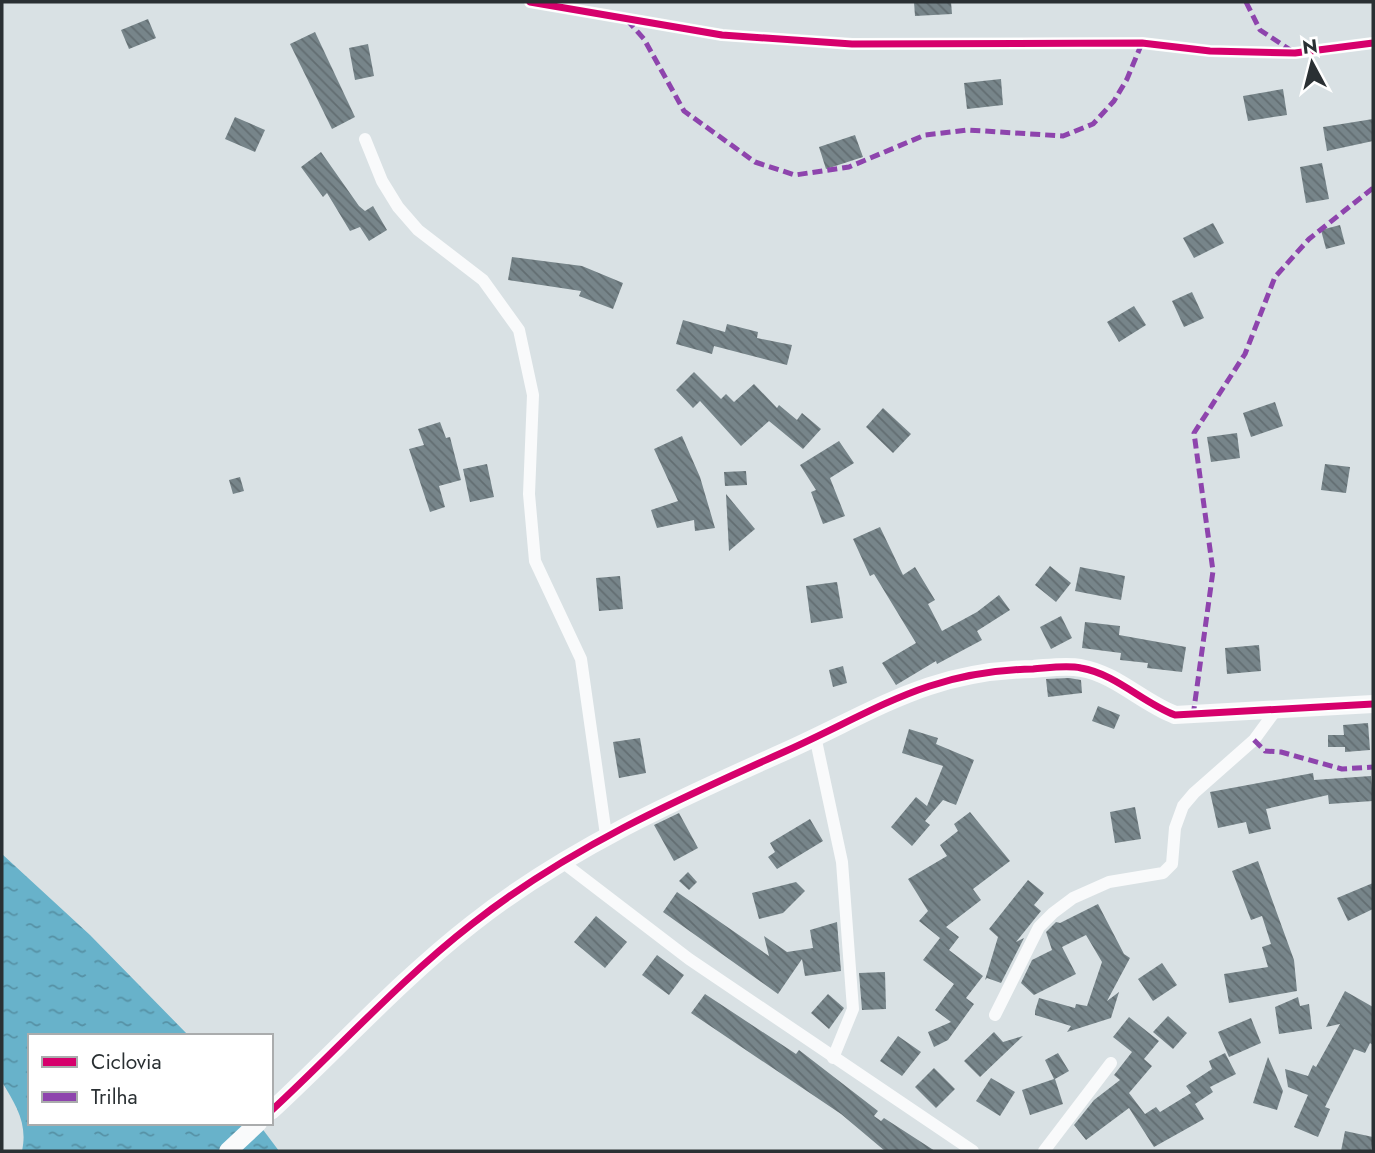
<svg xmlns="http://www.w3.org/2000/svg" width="1375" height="1153" font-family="Jost,sans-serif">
<defs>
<pattern id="water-ripples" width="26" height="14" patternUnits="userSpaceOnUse" patternTransform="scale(1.75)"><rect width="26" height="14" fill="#68b2ca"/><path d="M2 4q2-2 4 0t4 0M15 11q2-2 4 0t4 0" fill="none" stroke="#5691a5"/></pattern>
<pattern id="building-back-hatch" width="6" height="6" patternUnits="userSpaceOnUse" patternTransform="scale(1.75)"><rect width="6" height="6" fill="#77858a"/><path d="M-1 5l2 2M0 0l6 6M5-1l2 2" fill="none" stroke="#626d71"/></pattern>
</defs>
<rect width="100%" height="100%" fill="#d9e1e4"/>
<path fill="url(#water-ripples)" d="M2,854L90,935L189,1036H30V1123H258L279,1151H22C28,1124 16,1105 2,1082Z"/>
<g fill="url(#building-back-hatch)">
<polygon points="914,2 951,2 952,14 915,16"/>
<polygon points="148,19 156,38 129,49 121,30"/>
<polygon points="315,32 355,117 332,129 290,44"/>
<polygon points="368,44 374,76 355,80 349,48"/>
<polygon points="1001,79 1003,105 967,109 964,83"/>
<polygon points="1283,89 1287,115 1248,121 1243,96"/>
<polygon points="235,117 265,130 255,152 225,139"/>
<polygon points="1373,119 1373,141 1327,151 1323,127"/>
<polygon points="855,135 863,157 826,169 819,147"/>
<polygon points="321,152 359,206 365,211 373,206 387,230 369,241 360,227 350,231 327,193 323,197 301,167"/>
<polygon points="1322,163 1329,199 1306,203 1300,167"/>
<polygon points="1213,223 1224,243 1194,258 1183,238"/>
<polygon points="1340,225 1345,244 1326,249 1321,230"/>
<polygon points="512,257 582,266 623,283 613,309 579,296 581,291 508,280"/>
<polygon points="1192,292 1204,318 1184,327 1172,301"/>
<polygon points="1134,306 1146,325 1119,342 1107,322"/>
<polygon points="683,320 725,332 727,324 758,332 757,338 792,345 787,365 714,346 712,354 676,344"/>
<polygon points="694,372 721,399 726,394 734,402 754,384 777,408 779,405 797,420 802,413 821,429 803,449 769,421 741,446 700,401 693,408 676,390"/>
<polygon points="1275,402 1283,426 1251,437 1243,413"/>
<polygon points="883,408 911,434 893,453 866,427"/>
<polygon points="440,422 446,438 450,437 461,480 439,486 445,507 430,512 409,449 424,445 418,429"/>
<polygon points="1237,433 1240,458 1211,462 1207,437"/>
<polygon points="682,436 700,477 715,528 695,531 694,520 657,528 651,510 678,501 654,449"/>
<polygon points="839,441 854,463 830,478 845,516 823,524 811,492 816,490 800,465"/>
<polygon points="487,464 494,497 470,502 463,469"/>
<polygon points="1325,464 1350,467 1346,493 1321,490"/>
<polygon points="746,471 747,485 725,486 724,472"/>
<polygon points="240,477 244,491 233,494 229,480"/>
<polygon points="726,494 755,529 729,551"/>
<polygon points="880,527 903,575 915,567 935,600 928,604 942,631 977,612 999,595 1010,610 977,631 982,640 937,664 936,661 896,685 882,663 916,643 874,574 870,576 853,539"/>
<polygon points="1050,566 1071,583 1056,602 1035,585"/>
<polygon points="1080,567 1125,576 1121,600 1075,591"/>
<polygon points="620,576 623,609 599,611 596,578"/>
<polygon points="837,582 843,618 811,623 806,586"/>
<polygon points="1061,616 1072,638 1051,649 1040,627"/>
<polygon points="1085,622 1120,626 1119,635 1186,647 1182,672 1147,668 1148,663 1120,660 1121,653 1082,648"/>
<polygon points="1259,645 1261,671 1227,674 1225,648"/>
<polygon points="843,666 847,683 833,687 829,670"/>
<polygon points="1069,678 1081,680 1082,693 1048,697 1046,679"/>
<polygon points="1098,706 1120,715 1114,729 1092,721"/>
<polygon points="1368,723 1370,750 1345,752 1345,747 1328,747 1328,735 1344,735 1343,725"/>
<polygon points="909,729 938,738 936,744 974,760 956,805 943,800 925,821 930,825 912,846 891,827 916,797 927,806 943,766 902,753"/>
<polygon points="640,738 646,773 619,778 613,742"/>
<polygon points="1313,773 1314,780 1371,776 1373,801 1329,804 1328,795 1266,809 1271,829 1249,834 1246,822 1218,828 1210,792"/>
<polygon points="1135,807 1141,839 1115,843 1110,812"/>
<polygon points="970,812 1010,861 973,889 981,900 946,927 959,937 949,950 983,976 966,998 974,1004 948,1040 934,1047 928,1032 951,1022 935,1010 954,984 923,960 940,938 919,921 928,911 908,879 947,856 940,845 958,831 954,824"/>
<polygon points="679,813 698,848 674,861 654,825"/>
<polygon points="810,819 823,841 777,869 768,857 775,852 770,843"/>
<polygon points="1258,861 1294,960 1297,991 1229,1003 1224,974 1268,967 1262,947 1271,944 1262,916 1251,920 1232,871"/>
<polygon points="688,872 697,882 689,890 679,881"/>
<polygon points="1028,880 1044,893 1034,905 1041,911 1016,942 1024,938 1001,983 987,978 985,980 998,937 989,929"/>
<polygon points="796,882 805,891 783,913 759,919 752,893"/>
<polygon points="1373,883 1373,909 1348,921 1337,898"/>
<polygon points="677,892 769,956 764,936 787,952 813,948 810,930 837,922 841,971 805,976 802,959 778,994 663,912"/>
<polygon points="1098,904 1124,954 1130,958 1107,1001 1119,992 1111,1018 1067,1032 1071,1026 1035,1015 1035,1011 1039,998 1075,1008 1076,1004 1087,1006 1102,962 1086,935 1062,947 1076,974 1034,995 1021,983 1032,960 1052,950 1046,932 1056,922 1060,923"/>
<polygon points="596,916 627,942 605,968 574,942"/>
<polygon points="657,955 684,975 669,995 642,975"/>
<polygon points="1162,963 1177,985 1153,1001 1138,979"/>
<polygon points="885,972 886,1009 862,1010 859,973"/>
<polygon points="1345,991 1373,1007 1373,1045 1370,1043 1365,1053 1354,1049 1325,1107 1330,1109 1318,1137 1294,1127 1308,1095 1288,1087 1285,1069 1308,1076 1313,1065 1316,1067 1340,1024 1326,1027"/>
<polygon points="705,994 796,1054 799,1050 878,1111 874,1116 881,1121 884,1118 935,1151 885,1151 841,1114 691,1013"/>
<polygon points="828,994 844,1008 829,1029 811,1013"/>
<polygon points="1298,997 1300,1006 1309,1004 1312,1029 1279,1034 1275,1007"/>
<polygon points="1168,1016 1187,1033 1173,1049 1153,1032"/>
<polygon points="1129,1017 1159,1041 1144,1059 1152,1066 1129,1093 1145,1114 1156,1107 1160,1112 1191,1093 1186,1086 1212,1069 1209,1061 1225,1053 1236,1074 1210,1087 1213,1092 1195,1104 1204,1119 1154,1147 1129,1108 1086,1140 1074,1125 1094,1100 1120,1080 1114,1075 1132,1052 1113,1037"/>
<polygon points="1251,1018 1261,1043 1229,1057 1218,1032"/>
<polygon points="994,1032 1003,1042 1023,1036 980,1077 964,1061"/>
<polygon points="898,1036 921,1052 902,1076 880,1061"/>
<polygon points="1058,1053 1069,1071 1055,1079 1063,1104 1030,1115 1022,1090 1054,1079 1045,1060"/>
<polygon points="1268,1057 1283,1091 1277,1110 1253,1103"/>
<polygon points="934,1068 955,1089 936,1108 915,1087"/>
<polygon points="991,1078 1015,1092 1000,1116 976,1101"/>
<polygon points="1345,1131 1373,1137 1371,1151 1341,1151"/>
</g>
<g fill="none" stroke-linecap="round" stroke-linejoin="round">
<g stroke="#f9fafb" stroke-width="12">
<polyline points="530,2 722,35 852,44 1142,43 1210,51 1295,53 1373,43"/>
<polyline points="365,139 382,181 398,207 418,230 483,280 519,330 533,395 529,494 535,561 581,659 606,835"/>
<polyline points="815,736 842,862 853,1009 833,1058"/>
<polyline points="561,861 689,959 973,1151"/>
<polyline points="995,1015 1039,927 1053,913 1073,898 1109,882 1163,873 1172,864 1175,828 1183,806 1194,793 1254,740 1276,710"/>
<polyline points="1044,1151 1111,1063"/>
</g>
<g stroke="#f9fafb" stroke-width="18">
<path d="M271,1111C338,1049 400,980 472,924C567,849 676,800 786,751C877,710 928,671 1033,669C1048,668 1066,665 1081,668C1116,674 1143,703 1175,715L1373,704"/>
<polyline points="228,1151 258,1123"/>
</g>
<g stroke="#8e44ad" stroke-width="5" stroke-dasharray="10 5" stroke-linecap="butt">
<polyline points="1246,2 1260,30 1292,51"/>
<polyline points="627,20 644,39 684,111 755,162 795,175 849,167 925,135 968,130 1063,136 1093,124 1114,101 1127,79 1142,43"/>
<polyline points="1193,716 1213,571 1194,433 1245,354 1275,277 1309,239 1373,188"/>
<polyline points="1254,740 1265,751 1281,752 1342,769 1373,767"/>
</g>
<defs>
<g id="cycleway">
<polyline points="530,2 722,35 852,44 1142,43 1210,51 1295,53 1373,43"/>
<path d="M271,1111C338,1049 400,980 472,924C567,849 676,800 786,751C877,710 928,671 1033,669C1048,668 1066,665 1081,668C1116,674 1143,703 1175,715L1373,704"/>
</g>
</defs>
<use href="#cycleway" stroke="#fff" stroke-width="11"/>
<use href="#cycleway" stroke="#d6006c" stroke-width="7"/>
</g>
<rect width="1375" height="1153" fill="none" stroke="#2a3033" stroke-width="7"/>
<rect x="28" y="1034" width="245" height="91" fill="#ffffff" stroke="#aaacad" stroke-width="2"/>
<rect x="42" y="1057" width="35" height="10" fill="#d6006c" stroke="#aaacad" stroke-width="2"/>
<text x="91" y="1069" font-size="21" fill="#2a3033">Ciclovia</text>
<rect x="42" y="1092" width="35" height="10" fill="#8e44ad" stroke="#aaacad" stroke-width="2"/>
<text x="91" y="1104" font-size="21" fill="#2a3033">Trilha</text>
<g transform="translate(1312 63) rotate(353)" stroke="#ffffff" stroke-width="5" paint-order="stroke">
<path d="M0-5L12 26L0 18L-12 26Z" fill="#2a3033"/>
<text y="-10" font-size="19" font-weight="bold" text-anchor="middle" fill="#2a3033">N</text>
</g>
</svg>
